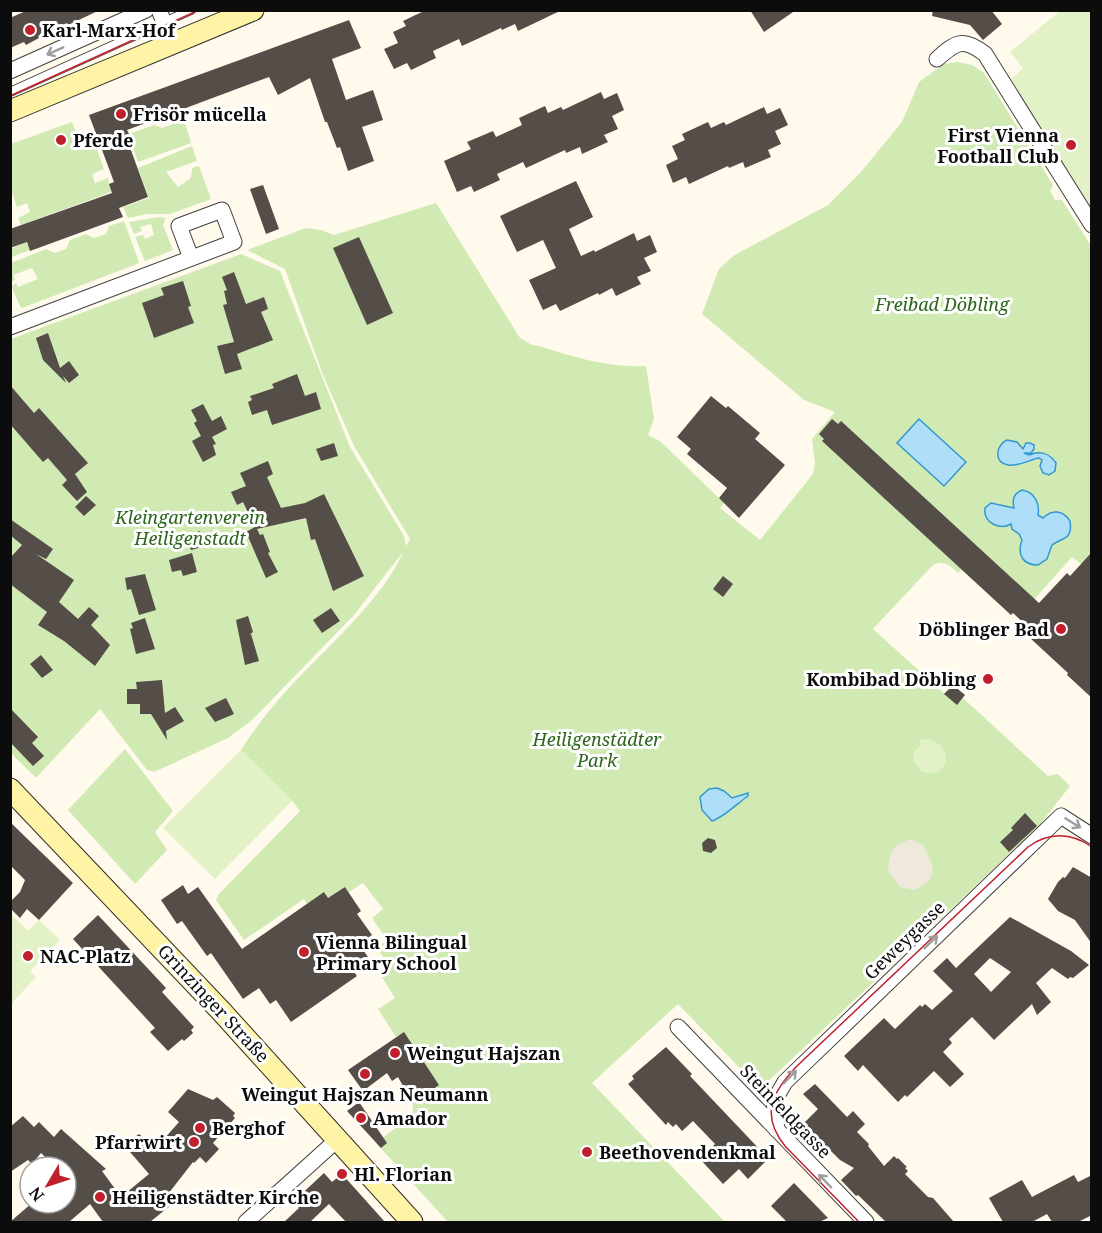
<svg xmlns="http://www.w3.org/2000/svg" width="1102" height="1233" font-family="'Noto Serif',serif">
<rect width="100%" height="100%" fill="#fffaeb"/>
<g fill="#d1eab4">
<path d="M958,62L972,65L984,73L1053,185L1050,191L1055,200H1062L1091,246V565L1081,564L1072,557L1030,604L1024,600L1011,615L962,570L958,573C949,565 942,558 931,567L873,629L956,704L963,698L1048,776L1058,774L1070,786L1038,827L760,1089L678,1004L592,1083L725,1222H448L376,1143L412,1115L413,1104L439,1085L404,1033L396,1037L378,1009L395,998L380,974L390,967L377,948L387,940L372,918L383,909L363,883L349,892L345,887L328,898L307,904L304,899L244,940L216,900L219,894L300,811L292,801L241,750C265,712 295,680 327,649C353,622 389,586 403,552L354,615L251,721L228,738L154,772L147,770L100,709L36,778L11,753V339L241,254L280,271L350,447L404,536L406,546L410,539L354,446L323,375L285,269L247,250L306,228L321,230L334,235L436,203L520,338L532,345L539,346C574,357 609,368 646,366L654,419L648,435L660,441L724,503L720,508L760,540L813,474L815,464L812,439L835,412L804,400L702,314L719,269L733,256L828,205L860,173L902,122L919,82L944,64Z"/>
<polygon points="184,120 191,143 138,162 131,142 135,141 132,133 154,125 162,128"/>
<polygon points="72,122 77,136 90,130 104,169 92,174 95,183 108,178 111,192 21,225 18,218 30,212 27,203 17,207 11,190 11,144"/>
<polygon points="192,146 197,161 166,172 178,187 191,178 192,168 199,166 211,199 170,214 147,214 128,218 123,207 149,198 138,168"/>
<polygon points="159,217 166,218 163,225 173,250 145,261 135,237 143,235 145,239 154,235 151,224 140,227 142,231 134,234 129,222"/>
<polygon points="124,221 139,262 137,264 22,308 20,306 12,288 13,285 16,283 18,287 38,279 32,268 13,275 15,280 11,281 11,263 46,249 55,253 66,249 70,240 86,234 94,238 106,234 109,226"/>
<polygon points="26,242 30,250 11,257 11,249"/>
<polygon points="125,749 173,811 155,832 167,850 135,884 68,810"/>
</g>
<g fill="#e3f1c6">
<polygon points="1060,11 1091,11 1091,210 1011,79 1023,68 1010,52"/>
<path d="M924,739C938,740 948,748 946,763C939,773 933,776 921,771L913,760L915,750L921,746L919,740Z"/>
<polygon points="241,750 292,801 215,879 163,828"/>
<polygon points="11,914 28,931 39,920 60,940 30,971 36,977 11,1004"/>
</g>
<polygon fill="#eee9db" points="910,839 923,845 932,864 933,873 928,882 915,890 900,887 889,873 888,867 891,853 897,845"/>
<g fill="#aedef8" stroke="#3297d2" stroke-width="1.5">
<polygon points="919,419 966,462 944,486 897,443"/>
<path d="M1007,440L1017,442L1023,449L1026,443H1030L1034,445V449L1031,453H1024L1029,455C1041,450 1049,453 1056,463L1055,471L1049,475L1043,473L1040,466L1042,460L1039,458C1032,459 1017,467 1008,465C993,462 996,445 1007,440Z"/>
<path d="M1022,490C1035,492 1040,504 1038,515L1043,518C1052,509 1063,510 1070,521C1073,540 1063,537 1052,545L1047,559L1038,565C1022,565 1017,554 1022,540L1019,534L1012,529L1011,524C1001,530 983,524 985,508L991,503L1014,508C1012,500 1013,494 1022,490Z"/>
<path d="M717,788L724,791L732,798L748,793V796C738,803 723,818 712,821L702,810L700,797L709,789Z"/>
</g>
<g fill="#554d48" fill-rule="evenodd">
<polygon points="28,10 100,10 68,25 67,23 38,36 39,38 26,45 24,42 10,48 10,18"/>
<polygon points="426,10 562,10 518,31 515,24 502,30 501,28 462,46 459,39 433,51 436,58 411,70 407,63 394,69 384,49 398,43 393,32 406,26 403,21"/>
<polygon points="750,10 796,10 764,32"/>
<polygon points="933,10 991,10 1002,24 983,40 970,25 932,16"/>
<polygon points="349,20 361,48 332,59 346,100 373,90 383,120 362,127 374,161 348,171 340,147 337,148 327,122 325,122 310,78 278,95 269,77 127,130 132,140 128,142 148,197 119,208 123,217 30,251 27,242 10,248 10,229 112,193 109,184 114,182 89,115"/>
<polygon points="601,92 604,99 617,93 624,110 612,116 618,129 604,135 608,142 582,154 580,147 566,153 565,150 526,168 523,162 497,174 500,180 474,192 471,186 457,192 444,161 471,149 467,142 493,131 496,137 522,125 519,118 545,106 548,113 561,107 563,110"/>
<polygon points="764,107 767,114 780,108 788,125 775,131 781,144 768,150 771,157 745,168 743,162 729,168 728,166 689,184 686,177 673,183 666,165 678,159 672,146 685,140 682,134 708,122 711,128 724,122 726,125"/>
<polygon points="576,181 593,217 569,229 581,256 594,250 595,252 634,233 637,241 650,235 657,252 644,258 651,271 637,277 641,284 616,296 612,288 599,295 598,293 560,311 556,304 543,310 529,280 556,268 543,240 517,252 500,216"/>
<polygon points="263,185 279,229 266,234 250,189"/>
<polygon points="359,237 393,313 367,325 333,248"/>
<polygon points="234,272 246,304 264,297 268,309 261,312 273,340 237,354 242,369 225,374 217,346 234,342 223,305 227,304 224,291 227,290 222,277"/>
<polygon points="183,281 191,306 188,307 194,323 154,338 142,303 164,295 161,288"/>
<polygon points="48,333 60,368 69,361 79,375 69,383 63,376 66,383 43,360 36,338"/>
<polygon points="297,374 305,396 316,392 321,409 272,425 267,410 252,415 248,402 252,400 250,396 274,388 272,384"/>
<polygon points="10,385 34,413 39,408 88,463 75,474 87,492 77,501 62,485 67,480 48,458 43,462 10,424"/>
<polygon points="711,396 726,408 728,406 760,433 755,439 785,465 739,518 719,498 727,488 687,454 691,449 677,437"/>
<polygon points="203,404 212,421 221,416 227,429 212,437 216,444 213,445 216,455 203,462 192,441 201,436 194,423 197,421 191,410"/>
<polygon points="832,419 838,424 841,421 1039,603 1067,573 1070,576 1092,552 1092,698 1067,675 1068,673 1030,638 1034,633 1013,613 1011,615 822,441 824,439 819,434"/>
<polygon points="334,443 338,456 321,461 316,449"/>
<polygon points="268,461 273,474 267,477 281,508 305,503 324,494 364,576 333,591 315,539 311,540 306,518 257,529 260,535 263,534 270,552 268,553 278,572 266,578 246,532 255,527 243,502 237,505 231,492 246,486 240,473"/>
<polygon points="86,496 96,505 84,516 75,507"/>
<polygon points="10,519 53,549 46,559 36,554 74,580 59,602 78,619 89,607 99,616 91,625 110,645 95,666 64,641 38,625 47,612 10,584 10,558 22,545 10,535"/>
<polygon points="200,531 205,546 191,550 185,536"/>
<polygon points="192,553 197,572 183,576 181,570 172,572 169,560"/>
<polygon points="145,574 156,610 139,615 131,589 127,590 125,578"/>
<polygon points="723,576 733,584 723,597 713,589"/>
<polygon points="331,608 340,621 322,633 313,620"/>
<polygon points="248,616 253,632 249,635 251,634 259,661 245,665 236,620"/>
<polygon points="145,618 155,649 136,654 130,629 133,628 131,623"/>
<polygon points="41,655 53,670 42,678 30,664"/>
<polygon points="162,680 165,713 175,707 184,721 166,731 167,740 151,714 140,714 140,704 127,704 127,689 137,689 136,682"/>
<polygon points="953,685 965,695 957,705 944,694"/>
<polygon points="226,698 234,714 215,722 205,708"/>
<polygon points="10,708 38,737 32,743 44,756 33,766 10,742"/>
<polygon points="1025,813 1037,826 1009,852 1000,842 1013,830 1011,828"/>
<polygon points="10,822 73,883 39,920 27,909 20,918 10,908 10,902 20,892 25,880 10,865"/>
<polygon points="708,838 715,840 717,848 711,853 703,851 702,843"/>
<polygon points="1073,867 1092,878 1092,944 1075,920 1058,911 1048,899 1058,882 1063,877 1065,878"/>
<polygon points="183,885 188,894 198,887 242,949 324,892 328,898 345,887 361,911 357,914 372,935 359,944 370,960 354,972 357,976 291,1022 276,1000 270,1004 259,988 243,999 211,953 207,956 182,921 177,924 161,900"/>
<polygon points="98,915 166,988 162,992 194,1027 191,1030 193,1033 184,1041 182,1039 168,1051 150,1032 155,1028 73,939"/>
<path d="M1010,917L1071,951L1089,965L1073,978L1070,977L1068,979L1052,968L1036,983L1051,1002L1037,1015L1032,1004L994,1040L972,1017L949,1039L952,1043L943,1052L964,1074L950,1087L934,1071L907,1097L905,1095L898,1102L863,1065L858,1071L844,1056L884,1018L895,1029L920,1005L922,1007L925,1004L932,1010L953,991L933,971L947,958L956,968ZM990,958L1011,972L991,992L974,974Z"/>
<polygon points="404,1032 439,1085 413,1104 398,1077 392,1081 387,1073 363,1091 348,1070"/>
<polygon points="666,1047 692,1074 690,1076 766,1156 763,1158 766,1161 748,1179 739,1169 723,1184 700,1159 715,1144 693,1121 682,1131 676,1124 673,1127 668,1122 666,1125 628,1084 634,1079 632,1076"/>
<polygon points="815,1084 847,1117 853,1111 865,1124 857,1132 869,1144 868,1146 884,1166 894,1156 897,1159 898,1158 907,1167 905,1168 908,1171 905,1174 928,1197 933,1198 954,1222 886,1222 858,1195 856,1196 841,1180 854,1168 840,1160 830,1150 827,1152 803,1124 818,1109 803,1094"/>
<polygon points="188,1089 213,1100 217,1097 235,1113 233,1116 235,1118 213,1143 219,1149 206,1163 200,1157 194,1163 193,1162 165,1198 171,1205 150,1222 103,1222 90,1204 69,1222 10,1222 32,1203 66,1203 66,1167 56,1167 41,1153 32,1164 28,1160 10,1172 10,1127 23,1116 34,1127 39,1122 54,1137 61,1129 106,1169 102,1171 121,1197 149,1174 124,1145 139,1134 156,1148 179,1122 168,1112"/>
<polygon points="359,1102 387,1143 381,1148 347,1111"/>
<polygon points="324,1173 332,1182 342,1174 385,1222 346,1222 329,1204 310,1222 284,1222 299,1208 293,1202"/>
<polygon points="1074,1175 1078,1182 1092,1175 1092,1215 1078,1222 1052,1222 1047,1214 1032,1222 1003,1222 989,1198 1022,1180 1032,1197"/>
<polygon points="794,1183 828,1218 819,1222 787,1222 771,1206"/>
</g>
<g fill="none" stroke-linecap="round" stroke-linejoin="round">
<defs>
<polyline id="lane" points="10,92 191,10"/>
<g id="street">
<polyline points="159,10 173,44"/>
<path d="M937,59C956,42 963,37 985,54L1092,225"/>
<polyline points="10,71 146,10"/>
<polyline points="10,327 234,242 222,210 179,226 191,258"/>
<polyline points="678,1027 866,1222"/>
<polyline points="777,1130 774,1101 785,1082 1061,816 1092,836"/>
<polyline points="246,1222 338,1139"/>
</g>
<g id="secondary">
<polyline points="10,111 253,10"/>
<polyline points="10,789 221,1011 412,1222"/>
</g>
</defs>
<use href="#lane" stroke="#3f3f3f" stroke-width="10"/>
<use href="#street" stroke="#3f3f3f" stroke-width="17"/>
<use href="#secondary" stroke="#2e2e2e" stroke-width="23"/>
<use href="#lane" stroke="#fff" stroke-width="8"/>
<use href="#street" stroke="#fff" stroke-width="15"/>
<use href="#secondary" stroke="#fff3a6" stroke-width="21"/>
<g stroke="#c0202c" stroke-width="1.5">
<polyline points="10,96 199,10"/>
<path d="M859,1222L785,1146C760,1115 772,1092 797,1066L1028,847C1048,832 1071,832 1092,847"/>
</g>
</g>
<defs><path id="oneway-shaft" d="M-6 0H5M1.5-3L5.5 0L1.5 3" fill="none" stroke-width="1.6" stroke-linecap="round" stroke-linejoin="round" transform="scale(1.5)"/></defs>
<g stroke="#9e9e9e">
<use href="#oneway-shaft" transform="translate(55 51) rotate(156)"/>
<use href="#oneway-shaft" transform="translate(1073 823) rotate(32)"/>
<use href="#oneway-shaft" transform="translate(931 942) rotate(-44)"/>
<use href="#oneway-shaft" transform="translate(790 1077) rotate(-46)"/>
<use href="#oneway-shaft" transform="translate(825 1181) rotate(-134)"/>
</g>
<g fill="#c0202c" stroke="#fff" stroke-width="2">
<circle cx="30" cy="30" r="6"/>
<circle cx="121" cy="114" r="6"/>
<circle cx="61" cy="140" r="6"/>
<circle cx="1071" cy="145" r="6"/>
<circle cx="1061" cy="629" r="6"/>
<circle cx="988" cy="679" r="6"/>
<circle cx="304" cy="952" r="6"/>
<circle cx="28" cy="956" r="6"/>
<circle cx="395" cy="1053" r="6"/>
<circle cx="365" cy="1074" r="6"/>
<circle cx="361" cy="1118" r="6"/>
<circle cx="200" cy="1128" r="6"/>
<circle cx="194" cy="1142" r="6"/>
<circle cx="587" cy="1152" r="6"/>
<circle cx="342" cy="1174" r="6"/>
<circle cx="100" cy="1197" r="6"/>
</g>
<g text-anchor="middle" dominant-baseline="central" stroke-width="6" stroke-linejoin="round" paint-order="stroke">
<g font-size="18" font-weight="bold" fill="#0c0c0c" stroke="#fff" text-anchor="start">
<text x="42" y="30">Karl-Marx-Hof</text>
<text x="133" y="114">Frisör mücella</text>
<text x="1059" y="135" text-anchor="end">First Vienna<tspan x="1059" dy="21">Football Club</tspan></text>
<text x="73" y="140">Pferde</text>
<text x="1049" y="629" text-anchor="end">Döblinger Bad</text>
<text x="976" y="679" text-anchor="end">Kombibad Döbling</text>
<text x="316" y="942">Vienna Bilingual<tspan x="316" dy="21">Primary School</tspan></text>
<text x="40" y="956">NAC-Platz</text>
<text x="407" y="1053">Weingut Hajszan</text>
<text x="365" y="1094" text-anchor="middle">Weingut Hajszan Neumann</text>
<text x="373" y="1118">Amador</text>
<text x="212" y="1128">Berghof</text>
<text x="182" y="1142" text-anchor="end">Pfarrwirt</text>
<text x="599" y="1152">Beethovendenkmal</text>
<text x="354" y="1174">Hl. Florian</text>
<text x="112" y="1197">Heiligenstädter Kirche</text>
</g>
<g font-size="18" font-style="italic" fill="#2c651b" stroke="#fff">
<text x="942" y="304">Freibad Döbling</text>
<text x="190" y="517">Kleingartenverein<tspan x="190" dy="21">Heiligenstadt</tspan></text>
<text x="597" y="739">Heiligenstädter<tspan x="597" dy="21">Park</tspan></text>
</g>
<g font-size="18" fill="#0c0c0c" stroke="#fff">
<text transform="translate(904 940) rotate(-44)">Geweygasse</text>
<text transform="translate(214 1003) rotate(47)">Grinzinger Straße</text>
<text transform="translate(786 1111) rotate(46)">Steinfeldgasse</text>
</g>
</g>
<rect width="1102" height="1233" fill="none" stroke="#0c0c0c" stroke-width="24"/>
<g transform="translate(48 1185) rotate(231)"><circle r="28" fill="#ffffff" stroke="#9e9e9e" stroke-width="1.5"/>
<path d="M0-4.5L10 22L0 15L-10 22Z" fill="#c0202c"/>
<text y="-9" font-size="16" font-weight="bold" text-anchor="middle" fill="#0c0c0c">N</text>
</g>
</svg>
